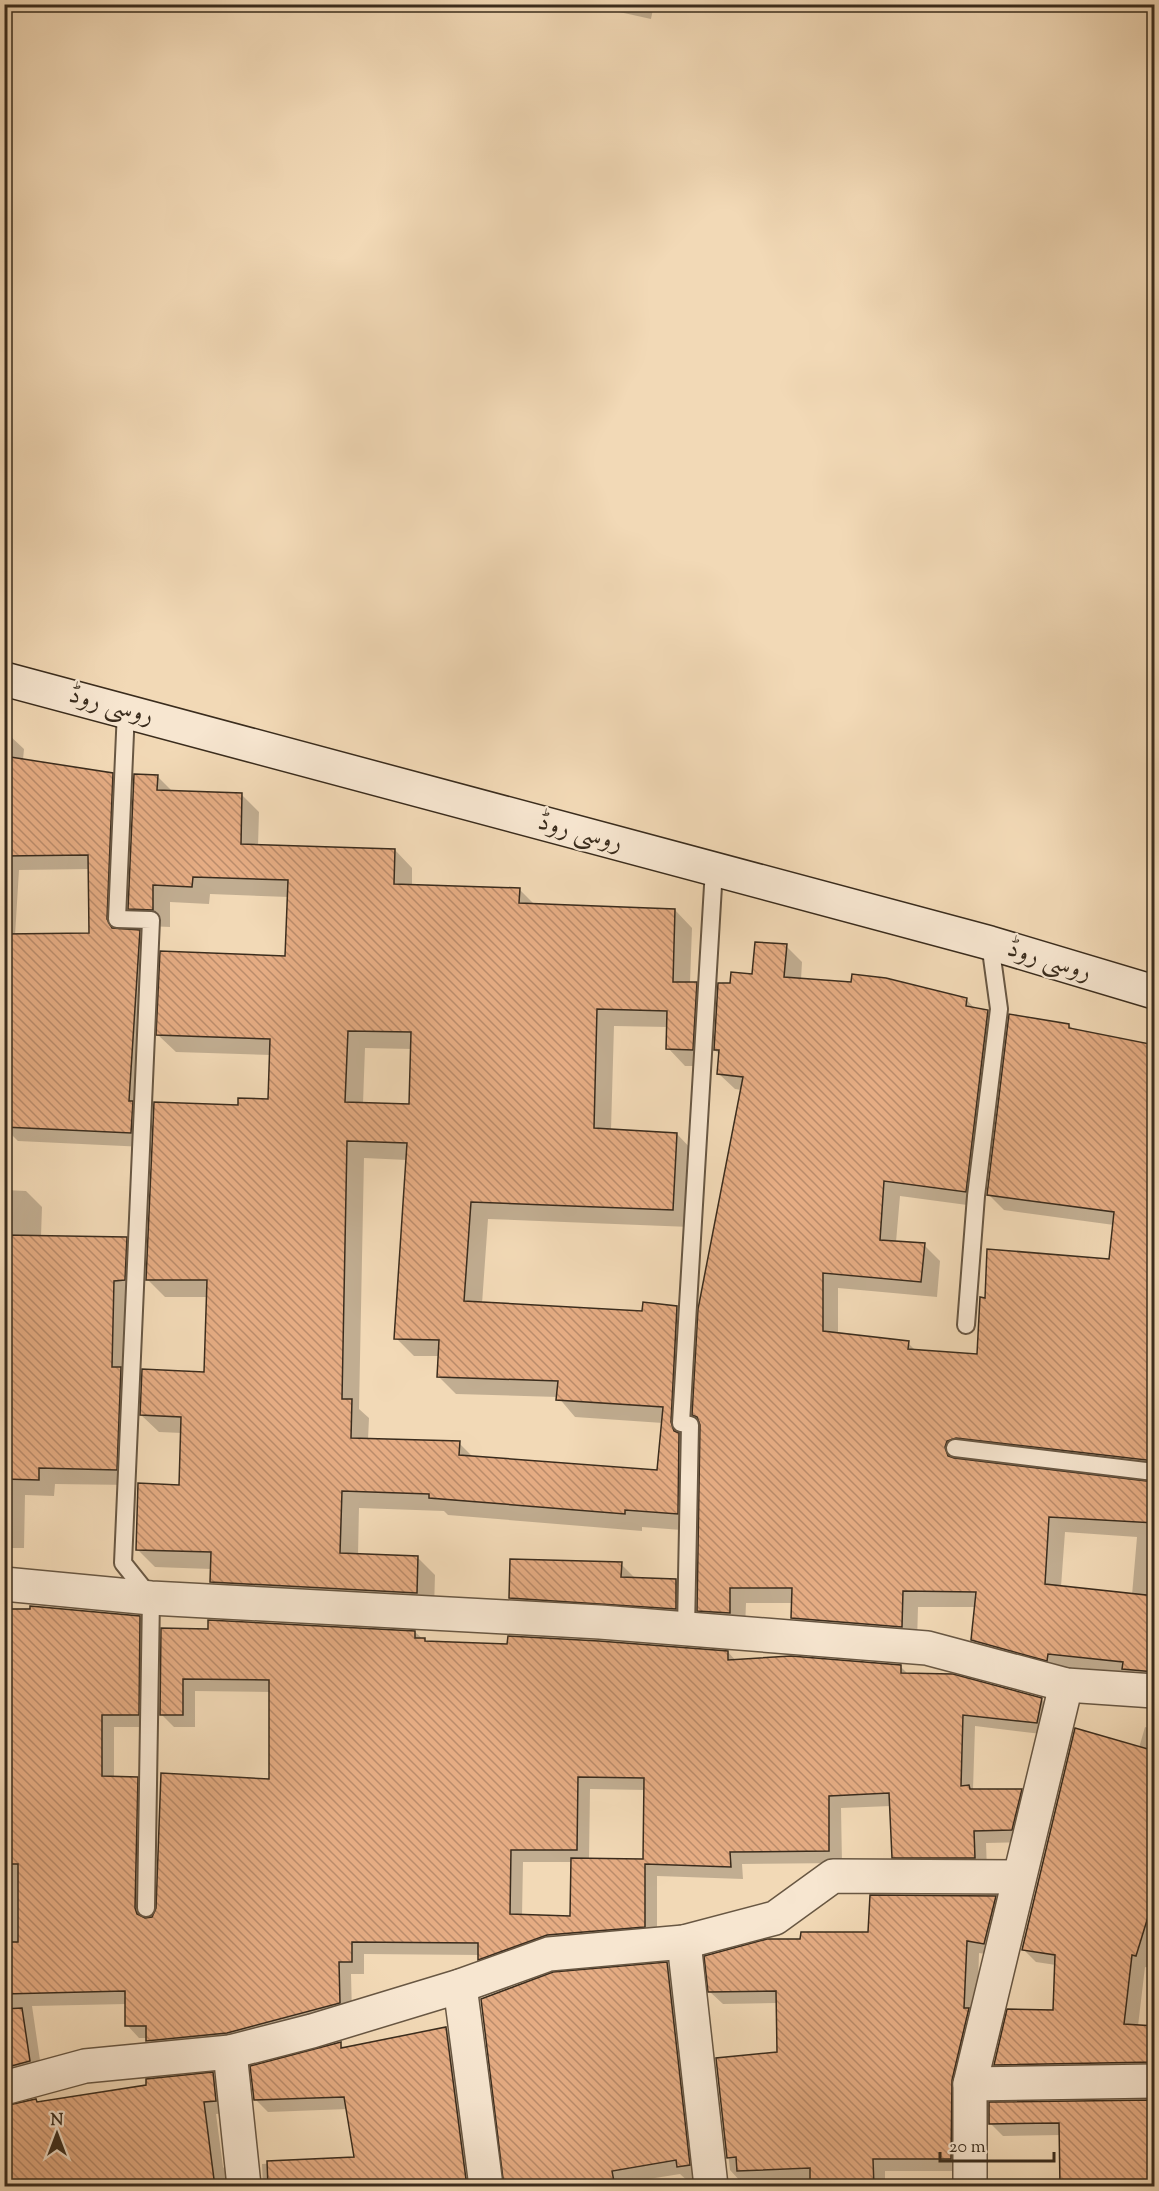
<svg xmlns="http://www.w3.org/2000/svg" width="1159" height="2191" font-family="'Sorts Mill Goudy',Amiri,serif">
<defs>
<pattern id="building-back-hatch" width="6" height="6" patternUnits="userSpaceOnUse" patternTransform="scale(1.5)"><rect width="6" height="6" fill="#e5ac83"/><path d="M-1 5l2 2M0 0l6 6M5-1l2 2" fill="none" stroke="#bb8c6b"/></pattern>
</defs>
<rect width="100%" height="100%" fill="#f2d9b6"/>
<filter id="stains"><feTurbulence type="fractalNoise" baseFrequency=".00333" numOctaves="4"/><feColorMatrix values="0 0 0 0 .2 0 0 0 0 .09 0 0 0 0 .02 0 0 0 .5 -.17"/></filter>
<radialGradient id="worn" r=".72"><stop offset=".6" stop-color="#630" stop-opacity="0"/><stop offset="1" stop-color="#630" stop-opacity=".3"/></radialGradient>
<g fill="#0003" fill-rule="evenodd">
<polygon points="583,4 654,4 651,19"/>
<path d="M4,734L9,735L24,749L23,760L112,774L127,789L122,931L139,932L154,946L145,1147L18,1141L12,1135H4ZM90,869V934L15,936L19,870Z"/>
<path d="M157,776L173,792L242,795L259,812L258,846L395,850L412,868V886L519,889L535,905L675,910L692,928L690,983L696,984L714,1001L710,1066H685L668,1048V1027L614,1026L611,1130L677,1134L694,1152L690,1227L488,1219L482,1304L644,1313L677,1308L694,1325L687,1441L695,1531L642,1527V1531L448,1515L444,1511L359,1508L358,1555L417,1557L435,1575L434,1610L229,1599L211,1582V1569L155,1567L137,1549L180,1486L182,1433L159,1432L141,1415L206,1373L208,1297H165L147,1279L239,1107L269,1101L271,1055L176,1052L158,1035L287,957L289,897L210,894L209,904L170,902V927L147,926L129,908ZM365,1048L412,1049L411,1105L363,1104ZM364,1158L407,1160L396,1338L414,1356H440L439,1377L456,1394L558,1397L575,1417L663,1423L658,1472L474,1458L459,1443L368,1440L369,1418L359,1409Z"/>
<path d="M786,946L802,962L801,980L966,999L976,1010L988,1011L1004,1028L982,1207L900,1196L896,1242L924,1245L940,1261L937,1297L838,1288V1334L908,1343L916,1351L978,1355L1110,1261L1114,1225L1004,1210L988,1194L1069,1025L1074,1030L1154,1049V1475L966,1454L962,1461L1154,1484V1686L988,1656L972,1640L976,1607H918L917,1643L809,1634L793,1618V1603H746L745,1629L715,1626L698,1610L700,1421L694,1414L742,1090L735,1089L718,1073L720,1055L715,1050L731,985L753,975ZM1065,1532L1137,1537L1132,1595L1061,1587Z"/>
<polygon points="4,1190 26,1191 42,1207 41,1237 126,1239 142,1255 132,1485 55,1484 54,1496 25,1495 24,1548 4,1548"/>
<polygon points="621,1564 636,1579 676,1581 691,1596 690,1623 526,1613 511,1598"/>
<path d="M47,1608L140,1617L152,1630L151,1727H114V1778L137,1779L150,1791L148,1919L153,1918L270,1780V1692L195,1691V1727H174L161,1714L162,1630L415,1632L427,1643L728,1652L736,1661L900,1666L909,1675L1041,1699L1054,1712L1050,1735L975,1726L973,1790H1021L1034,1803L1024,1842L986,1843L987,1870H906L893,1857L891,1806L841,1808L842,1863L742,1864L743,1879L657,1876V1939L492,1971L480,1959V1955L364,1954V1974H351L352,2015L160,2053L148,2038H139L127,2025V2004L32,2006L42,2074L4,2087V1609ZM590,1789L646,1790L645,1861L589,1859ZM523,1862H572V1917L522,1916Z"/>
<polygon points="1145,1727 1154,1730 1154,1949 1149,1968 1145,1967 1138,2026 1154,2027 1154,2075 1008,2077 996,2064 1055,2011 1056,1965 1036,1962 1023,1949 1139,1748"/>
<polygon points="995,1897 1008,1910 997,1956 979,1953 977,2018 963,2171 885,2171 885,2186 776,2186 776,2182 742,2183 730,2170 717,2059 778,2053 778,2003 723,2004 710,1992 802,1940 870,1934"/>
<polygon points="667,1964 680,1977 703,2185 692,2185 680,2174 624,2183 624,2186 506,2186"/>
<polygon points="446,2028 459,2041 477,2186 263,2186 262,2164 356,2158 348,2109 268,2112 255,2099 340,2044 345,2049"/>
<polygon points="213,2074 225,2087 228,2113 216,2114 223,2167 235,2179 236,2186 8,2186 8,2178 4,2178 4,2108 36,2100 38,2103"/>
<polygon points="1154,2101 1154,2186 1062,2186 1061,2135 1003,2136 990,2123"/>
</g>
<g fill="url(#building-back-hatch)" stroke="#3a2c1d" stroke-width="1.5" fill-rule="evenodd">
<polygon points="4,756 113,773 107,919 112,928 140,930 129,1101 133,1101 131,1133 4,1127 8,976 4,976 4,934 89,933 88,855 4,856"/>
<path d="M134,774L158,775L157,790L242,793L241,844L395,849L394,884L520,888L519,903L675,909L673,982H697L693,1050L666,1049L667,1011L597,1009L594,1128L677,1133L673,1210L471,1202L464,1301L642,1311L643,1302L677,1306L671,1422L674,1431L679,1433L678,1514L625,1510V1514L429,1498V1494L342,1491L340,1553L418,1556L417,1593L210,1582L211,1552L136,1550L138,1483L179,1485L181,1417L140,1415L142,1369L204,1372L207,1280H146L154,1102L238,1105V1098L268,1099L270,1039L156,1035L160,951L285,956L288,880L193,877L192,887L153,885V910L128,909ZM348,1031L411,1032L409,1104L345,1102ZM347,1141L407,1143L394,1339L439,1340L437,1377L558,1381L556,1400L663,1407L657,1470L459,1455L460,1441L351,1438L352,1399H342Z"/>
<polygon points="755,942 787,944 784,977 851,982 852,974 886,978 967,998 966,1006 988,1010 966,1192 884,1181 880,1240 925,1243 921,1282 823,1273 823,1331 909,1341 908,1349 977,1354 980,1297 985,1298 987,1249 1109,1259 1114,1212 987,1195 1009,1014 1069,1024 1069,1028 1155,1045 1155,1461 956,1438 947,1441 945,1447 948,1456 954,1458 1155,1482 1155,1523 1049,1517 1045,1584 1155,1596 1155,1672 1122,1669 1123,1662 1048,1654 1047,1661 971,1640 976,1592 903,1591 902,1627 791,1618 792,1588 730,1588 730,1613 697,1611 700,1425 697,1417 692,1415 698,1309 743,1077 717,1074 719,1050 714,1050 718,983 730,983 731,972 752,974"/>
<polygon points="4,1235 127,1237 125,1280 114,1281 112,1367 121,1367 117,1470 39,1468 39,1480 4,1479"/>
<polygon points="510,1559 622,1562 621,1577 676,1579 676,1609 509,1598"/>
<path d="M30,1606L140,1616L139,1715H102V1776L138,1777L135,1908L137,1914L145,1918L152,1917L156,1908L161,1773L269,1779V1680L183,1679V1715H160L161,1628L208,1629V1620L415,1631V1638H425V1641L507,1644L508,1636L599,1641L728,1651V1660L791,1656L901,1665V1673L953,1674L1042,1698L1037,1723L963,1715L961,1786L969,1785L970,1789H1022L1012,1830L974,1831L975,1858H892L889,1793L829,1796V1851L730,1852L731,1867L645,1864V1927L547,1935L478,1960V1943L352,1942V1962H339L340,2003L227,2033L146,2041V2026H125V1991L4,1994V1942H18V1864H4V1609H30ZM578,1777L644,1778L643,1859L571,1858L570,1916L510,1914L511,1850H577Z"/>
<polygon points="1075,1728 1155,1751 1155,1894 1136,1956 1132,1955 1124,2024 1155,2026 1155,2062 994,2065 1007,2009 1053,2010 1055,1955 1022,1950"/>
<polygon points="870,1895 996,1896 984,1944 967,1941 964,2008 969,2008 952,2080 951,2159 873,2159 874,2187 810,2187 810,2168 737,2171 736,2157 727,2158 716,2058 777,2052 776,1991 708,1992 704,1956 767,1939 800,1939 801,1932 868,1932"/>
<polygon points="667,1962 690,2165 677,2167 676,2160 612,2171 615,2187 504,2187 481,1999 553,1972"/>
<polygon points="22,2008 30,2061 4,2068 4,2009"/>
<polygon points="446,2027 467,2187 268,2187 267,2161 354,2157 344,2097 254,2100 250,2066 341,2042 341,2048"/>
<polygon points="213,2072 216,2101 204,2102 215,2187 7,2187 4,2106 36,2099 37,2102 146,2085 146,2079"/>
<polygon points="1155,2100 1155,2180 1106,2182 1106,2187 1060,2187 1059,2123 989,2124 989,2102"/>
</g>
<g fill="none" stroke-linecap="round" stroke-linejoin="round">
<defs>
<g id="lane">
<polyline points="126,710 117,919 151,920 123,1563 151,1598 146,1908"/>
<polyline points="966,1325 976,1196 999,1009 990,943"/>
<polyline points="955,1448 1154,1472"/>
<polyline points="686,1629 690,1425 681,1423 714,869"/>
</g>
<g id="street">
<polyline points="4,1584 151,1598 600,1622 927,1648 1066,1685 1154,1691"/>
<polyline points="684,1942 711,2186"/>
<polyline points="460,1986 486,2186"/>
<polyline points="230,2052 244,2186"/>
<polyline points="970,2084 1154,2081"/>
<polyline points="4,2088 85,2066 230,2052 312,2031 460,1986 549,1954 684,1942 775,1918 833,1876 1018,1877"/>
<polyline points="970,2186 970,2084 1066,1685"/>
</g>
<polyline id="secondary" points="4,679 990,943 1154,992"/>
</defs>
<use href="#lane" stroke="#685743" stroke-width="20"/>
<use href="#street" stroke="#685743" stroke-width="36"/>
<use href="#secondary" stroke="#3a2c1d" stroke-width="36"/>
<use href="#lane" stroke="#f7e6d0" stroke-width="16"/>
<use href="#street" stroke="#f7e6d0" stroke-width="33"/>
<use href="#secondary" stroke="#f7e6d0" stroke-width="33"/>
</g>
<g text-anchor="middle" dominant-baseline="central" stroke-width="4.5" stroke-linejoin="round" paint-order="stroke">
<g font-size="26" fill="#3a2c1d" stroke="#f7e6d0">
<text transform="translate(111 706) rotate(15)">روسی روڈ</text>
<text transform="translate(580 833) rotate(15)">روسی روڈ</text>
<text transform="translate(1049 961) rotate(17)">روسی روڈ</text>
</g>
</g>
<rect width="1159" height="2191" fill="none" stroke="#f2d9b6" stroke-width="24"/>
<rect x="6" y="6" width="1147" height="2179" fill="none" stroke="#3a2c1d" stroke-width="3"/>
<rect x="12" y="12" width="1135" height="2167" fill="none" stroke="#3a2c1d" stroke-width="1.5"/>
<g transform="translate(57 2134)" stroke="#f7e6d0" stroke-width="4.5" paint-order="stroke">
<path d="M0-4.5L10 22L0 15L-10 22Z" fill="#3a2c1d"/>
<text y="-9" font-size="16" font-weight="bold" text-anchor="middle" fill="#3a2c1d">N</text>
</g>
<path d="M940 2152v9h114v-9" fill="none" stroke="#3a2c1d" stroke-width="3"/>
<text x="949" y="2152" font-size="18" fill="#3a2c1d" stroke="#f7e6d0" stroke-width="4.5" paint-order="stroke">20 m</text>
<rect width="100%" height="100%" filter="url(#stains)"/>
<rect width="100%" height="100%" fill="url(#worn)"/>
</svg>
